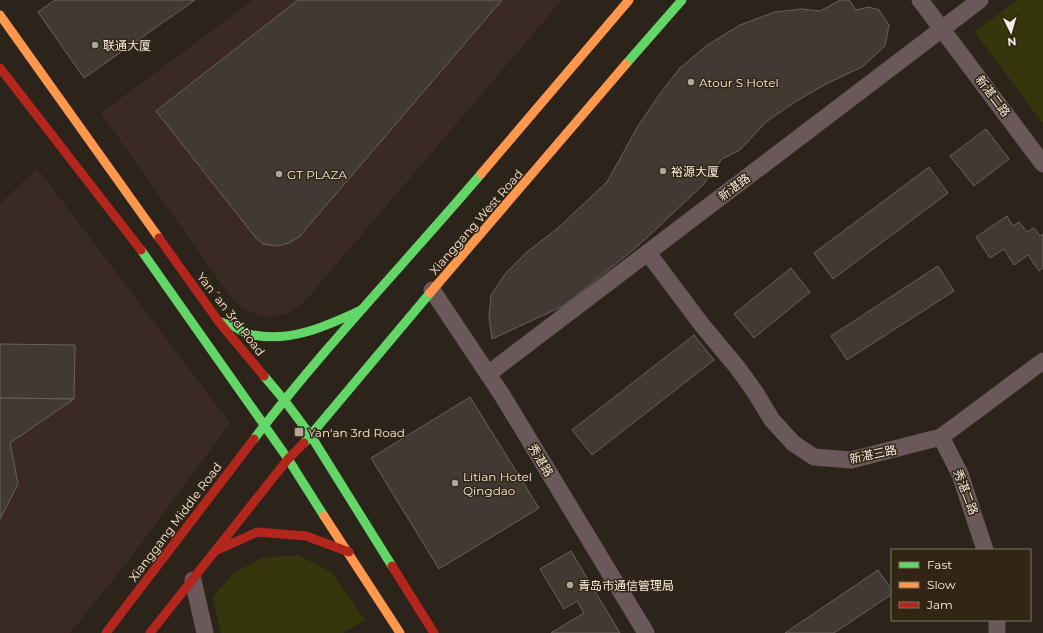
<svg xmlns="http://www.w3.org/2000/svg" width="1043" height="633" font-family="Montserrat,'Noto Sans SC',sans-serif">
<rect width="100%" height="100%" fill="#2c241b"/>
<g fill="#3b2923">
<polygon points="253,0 562,0 305,301 289,313 277,316 267,317 255,314 242,308 227,292 101,113"/>
<polygon points="37,168 230,423 132,556 70,633 0,633 0,204"/>
</g>
<g fill="#36360d">
<polygon points="1017,0 1043,0 1043,124 975,32"/>
<polygon points="298,555 331,572 365,620 343,633 221,633 213,597 234,573 262,558"/>
</g>
<g fill="#413a33" stroke="#6a625a">
<polygon points="55,0 195,0 84,78 38,12"/>
<polygon points="298,0 502,0 299,237 289,243 278,246 269,245 263,244 256,238 156,111"/>
<polygon points="840,0 849,0 856,10 869,7 879,10 889,25 885,46 862,67 826,84 795,102 766,122 740,150 722,159 703,185 638,246 563,306 492,339 489,317 491,295 506,273 527,252 558,228 607,182 638,126 659,95 680,68 706,46 740,25 775,12 801,9 820,11"/>
<polygon points="986,129 1009,159 974,186 950,156"/>
<polygon points="929,167 948,193 833,279 814,253"/>
<polygon points="1007,216 1013,226 1019,222 1027,232 1034,228 1040,236 1043,234 1043,268 1039,271 1028,255 1014,265 1004,249 990,258 976,237"/>
<polygon points="938,266 954,291 847,360 831,336"/>
<polygon points="791,268 810,292 754,338 734,314"/>
<polygon points="694,335 714,360 592,455 572,430"/>
<polygon points="0,344 75,345 74,399 0,398"/>
<polygon points="470,397 539,508 439,569 371,458"/>
<polygon points="0,398 74,399 10,443 18,484 0,519"/>
<polygon points="571,551 620,633 551,633 584,613 577,601 564,609 540,569"/>
<polygon points="878,570 892,590 892,594 834,633 785,633"/>
</g>
<g fill="none" stroke-linecap="round" stroke-linejoin="round">
<g stroke="#6b585b" stroke-width="17">
<polyline points="920,0 1043,164"/>
<polyline points="648,253 702,325 737,367 755,392 772,420 793,443 814,457 851,460 941,437 1043,361"/>
<polyline points="432,290 502,395 646,633"/>
<polyline points="488,374 980,0"/>
<polyline points="941,437 960,474 985,550"/>
<polyline points="193,580 205,633"/>
<polyline points="997,633 997,620"/>
</g>
<g stroke="#63d668" stroke-width="9">
<polyline points="626,64 682,0"/>
<polyline points="141,250 288,459 324,516"/>
<path d="M221,322C226,324 231,325 235,327C240,330 244,333 249,334C288,344 327,326 361,310"/>
<polyline points="264,376 285,401 311,436 392,566"/>
<path d="M254,439C325,346 406,262 481,174"/>
<polyline points="304,443 430,293"/>
</g>
<g stroke="#ff974d" stroke-width="9">
<polyline points="0,15 159,238"/>
<polyline points="481,174 629,0"/>
<polyline points="430,293 626,64"/>
<polyline points="324,516 400,633"/>
</g>
<g stroke="#b3261e" stroke-width="9">
<polyline points="0,68 141,250"/>
<polyline points="159,238 219,322 264,376"/>
<polyline points="215,551 257,532 306,536 349,552"/>
<polyline points="392,566 434,633"/>
<polyline points="106,633 254,439"/>
<polyline points="150,633 288,459 304,443"/>
</g>
</g>
<g fill="#afa69c" stroke="#332514" stroke-width="1.5">
<circle cx="95" cy="45" r="4"/>
<circle cx="691" cy="82" r="4"/>
<circle cx="663" cy="171" r="4"/>
<circle cx="279" cy="174" r="4"/>
<rect x="294" y="427" width="10" height="10" rx="2"/>
<circle cx="455" cy="483" r="4"/>
<circle cx="570" cy="585" r="4"/>
</g>
<g text-anchor="middle" dominant-baseline="central" stroke-width="3" stroke-linejoin="round" paint-order="stroke">
<g font-size="12" fill="#f6ece1" stroke="#332514" text-anchor="start">
<text x="103" y="45">联通大厦</text>
<text x="699" y="82">Atour S Hotel</text>
<text x="671" y="171">裕源大厦</text>
<text x="287" y="174">GT PLAZA</text>
<text x="308" y="432">Yan'an 3rd Road</text>
<text x="463" y="476">Litian Hotel<tspan x="463" dy="14">Qingdao</tspan></text>
<text x="578" y="585">青岛市通信管理局</text>
</g>
<g font-size="12" fill="#f6ece1" stroke="#332514">
<text transform="translate(993 96) rotate(53)">新湛二路</text>
<text transform="translate(734 187) rotate(-37)">新湛路</text>
<text transform="translate(476 222) rotate(-49)">Xianggang West Road</text>
<text transform="translate(231 314) rotate(52)">Yan´an 3rd Road</text>
<text transform="translate(873 454) rotate(-12)">新湛三路</text>
<text transform="translate(541 460) rotate(59)">秀湛路</text>
<text transform="translate(966 492) rotate(69)">秀湛二路</text>
<text transform="translate(175 522) rotate(-53)">Xianggang Middle Road</text>
</g>
</g>
<rect x="891" y="549" width="140" height="72" fill="#332514" stroke="#817566"/>
<rect x="899" y="562" width="20" height="6" fill="#63d668" stroke="#817566"/>
<text x="927" y="569" font-size="12" fill="#f6ece1">Fast</text>
<rect x="899" y="582" width="20" height="6" fill="#ff974d" stroke="#817566"/>
<text x="927" y="589" font-size="12" fill="#f6ece1">Slow</text>
<rect x="899" y="602" width="20" height="6" fill="#b3261e" stroke="#817566"/>
<text x="927" y="609" font-size="12" fill="#f6ece1">Jam</text>
<g transform="translate(1011 32) rotate(175)" stroke="#332514" stroke-width="3" paint-order="stroke">
<path d="M0-3L7 15L0 10L-7 15Z" fill="#f6ece1"/>
<text y="-6" font-size="11" font-weight="bold" text-anchor="middle" fill="#f6ece1">N</text>
</g>
</svg>
